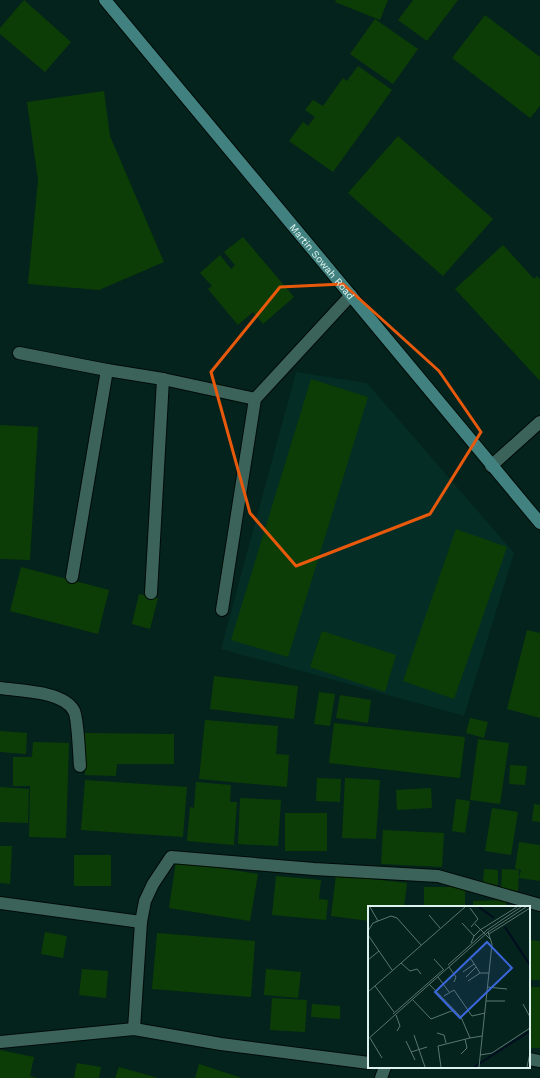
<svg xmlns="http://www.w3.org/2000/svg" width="540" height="1078" font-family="'Work Sans',sans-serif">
<rect width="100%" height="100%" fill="#04231c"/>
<polygon fill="#042d25" points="296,372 367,383 514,553 464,716 221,649"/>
<g fill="#0d3d06">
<polygon points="24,0 71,42 45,72 0,34 0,28"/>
<polygon points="336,0 388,0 380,20 335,2"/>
<polygon points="413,0 458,0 427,41 398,20"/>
<polygon points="485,15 540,57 540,106 530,118 452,58"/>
<polygon points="375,19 418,49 393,84 350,54"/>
<polygon points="358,66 392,90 333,172 289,141 303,122 308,126 315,117 305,110 313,100 323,106 343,78 347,81"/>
<polygon points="104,91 110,136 164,262 99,290 28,284 38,180 27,102"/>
<polygon points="398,136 493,219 443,276 348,193"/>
<polygon points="243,237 294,297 263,324 253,312 238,325 208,289 212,286 200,273 220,255 231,269 235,265 224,252"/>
<polygon points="503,245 534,279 537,276 540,279 540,381 455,289"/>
<polygon points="311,379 368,397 288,657 231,640"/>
<polygon points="0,425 38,427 30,560 0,559"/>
<polygon points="456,529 507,547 454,699 403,681"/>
<polygon points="21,567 109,590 98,634 10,611"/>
<polygon points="139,594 158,598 150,629 132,624"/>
<polygon points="527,630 540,633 540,718 507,709"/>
<polygon points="322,631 396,655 385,692 310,667"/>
<polygon points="214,676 298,686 294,719 210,709"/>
<polygon points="319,692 335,694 330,726 314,724"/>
<polygon points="340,695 371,700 368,723 336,718"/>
<polygon points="470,718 488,722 484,738 466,733"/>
<polygon points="205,720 278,726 276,754 289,755 287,787 199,779"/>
<polygon points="334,723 465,737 460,778 329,763"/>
<polygon points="0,731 27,733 26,754 0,752"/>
<polygon points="85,733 174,734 174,764 117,764 116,776 85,775"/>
<polygon points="478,739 509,743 500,804 470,800"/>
<polygon points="33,742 69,743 66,838 29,837 30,786 13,786 13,757 32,757"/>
<polygon points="510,765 527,766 525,785 509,784"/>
<polygon points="317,778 341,779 340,802 316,801"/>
<polygon points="345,778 380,780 376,839 342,838"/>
<polygon points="85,780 187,787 183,837 81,830"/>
<polygon points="196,782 231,785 230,802 237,802 234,845 187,841 190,807 194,808"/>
<polygon points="0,787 29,789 28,823 0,822"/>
<polygon points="431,788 432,808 397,810 396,790"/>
<polygon points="240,798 281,800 278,846 238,844"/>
<polygon points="456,799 470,801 465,833 452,831"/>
<polygon points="534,804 540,805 540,822 532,821"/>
<polygon points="492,808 518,812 511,855 485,851"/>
<rect x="285" y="813" width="42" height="38"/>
<polygon points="383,830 444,833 442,867 381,864"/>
<polygon points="519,842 540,845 540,881 519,878 521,870 515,869"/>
<polygon points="0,846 12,846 10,884 0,883"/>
<rect x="74" y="855" width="37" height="31"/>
<polygon points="176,861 258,874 250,921 169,908"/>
<polygon points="484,869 498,870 498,885 483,884"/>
<polygon points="502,869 519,870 518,891 501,890"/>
<polygon points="336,875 407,883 404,907 369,907 369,921 331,916"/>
<polygon points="276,876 321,880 319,899 328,900 326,920 272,915"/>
<rect x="424" y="887" width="41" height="20"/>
<polygon points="506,900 506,907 473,907 473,901"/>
<polygon points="45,932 67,936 63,958 41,954"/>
<polygon points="157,933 255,941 251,997 152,989"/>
<polygon points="529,940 540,941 540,980 529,980"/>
<polygon points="82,969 108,971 106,998 79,995"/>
<polygon points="266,969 301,972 298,998 264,995"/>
<rect x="529" y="987" width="11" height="61"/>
<polygon points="272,998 307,1000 305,1032 270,1030"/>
<polygon points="312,1004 340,1006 340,1019 311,1017"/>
<polygon points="0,1050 34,1057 30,1076 37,1078 0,1078"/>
<polygon points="77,1063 101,1067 99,1078 74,1078"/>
<polygon points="199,1064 242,1078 195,1078"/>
<polygon points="119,1067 158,1078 115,1078"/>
</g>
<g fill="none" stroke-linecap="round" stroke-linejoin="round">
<defs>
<g id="lane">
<polyline points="19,353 107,370 163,379 255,399 351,295"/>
<polyline points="491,466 540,422"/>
<polyline points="72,577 107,370"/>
<polyline points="151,593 163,379"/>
<polyline points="222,610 255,399"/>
<path d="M0,688C20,691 64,691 74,711C78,718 79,755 80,766"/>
<polyline points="0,903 141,922"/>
<polyline points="134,1029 141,922 145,901 153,884 171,857 314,869 438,876 540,905"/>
<polyline points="381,1078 385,1067"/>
</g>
<g id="street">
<polyline points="0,1042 134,1029 221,1044 369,1063"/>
<polyline points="529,1059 540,1061"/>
</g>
<g id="secondary">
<path id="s1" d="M105,0L540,523"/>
</g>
</defs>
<use href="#lane" stroke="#000b07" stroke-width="14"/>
<use href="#street" stroke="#000b07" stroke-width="14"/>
<use href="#secondary" stroke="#000b07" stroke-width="14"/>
<use href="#lane" stroke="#3c6359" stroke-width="12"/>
<use href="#street" stroke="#3c6359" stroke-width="12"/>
<use href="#secondary" stroke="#418281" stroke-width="12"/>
</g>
<path fill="none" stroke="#e8590c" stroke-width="3" stroke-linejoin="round" d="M343,284L439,371L481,432L430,514L296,566L250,513L211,372L280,287Z"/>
<g text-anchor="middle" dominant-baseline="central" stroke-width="3.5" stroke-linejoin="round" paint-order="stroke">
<g font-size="10" fill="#def3ed" stroke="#001913">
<text stroke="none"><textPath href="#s1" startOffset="340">Martin Sowah Road</textPath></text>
</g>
</g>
<g transform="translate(368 906)">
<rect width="162" height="162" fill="#04231c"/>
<path fill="none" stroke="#000e20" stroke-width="2" d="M111,1L126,12M137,21L162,59M106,161L162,125"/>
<path fill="none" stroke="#5b7670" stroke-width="1" d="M2,1L10,15M102,2L110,13L103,21M61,9L72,22M94,17L106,30M107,18L123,34M0,25L5,17L23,10L29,12L53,39M121,28L162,2M0,29L24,64M103,37L106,30L112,24L149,1M66,53L75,63M103,53L112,67H121M0,54L11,45M33,57L42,65L49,63L53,68M80,59L119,24L153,1M81,61L88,71L86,76M95,66L106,58M70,71L81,86M98,71L108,61M100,75L112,67M61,78L93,111L102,132L114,130M7,80L26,106M119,81L139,83M0,86L97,1M76,90L86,84L104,110L117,107M44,93L63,113L86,104M118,95H137M155,98L162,111M25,108L76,63M28,109L32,120L29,125M69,127L76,129L78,137M46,129L57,161M2,132L14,152M0,133L120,26L158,1M38,135L47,154M43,146L59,141M93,148L99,142L97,133M112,149L124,147L162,122M73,161L70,140L102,132M111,161L124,38L120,26M159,161L162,147"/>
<path fill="#3a67db" fill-opacity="0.15" stroke="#3a67db" stroke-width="2" d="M119,36L144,62L92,112L67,86Z"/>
<rect width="162" height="162" fill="none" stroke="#def3ed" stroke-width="2"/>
</g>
</svg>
